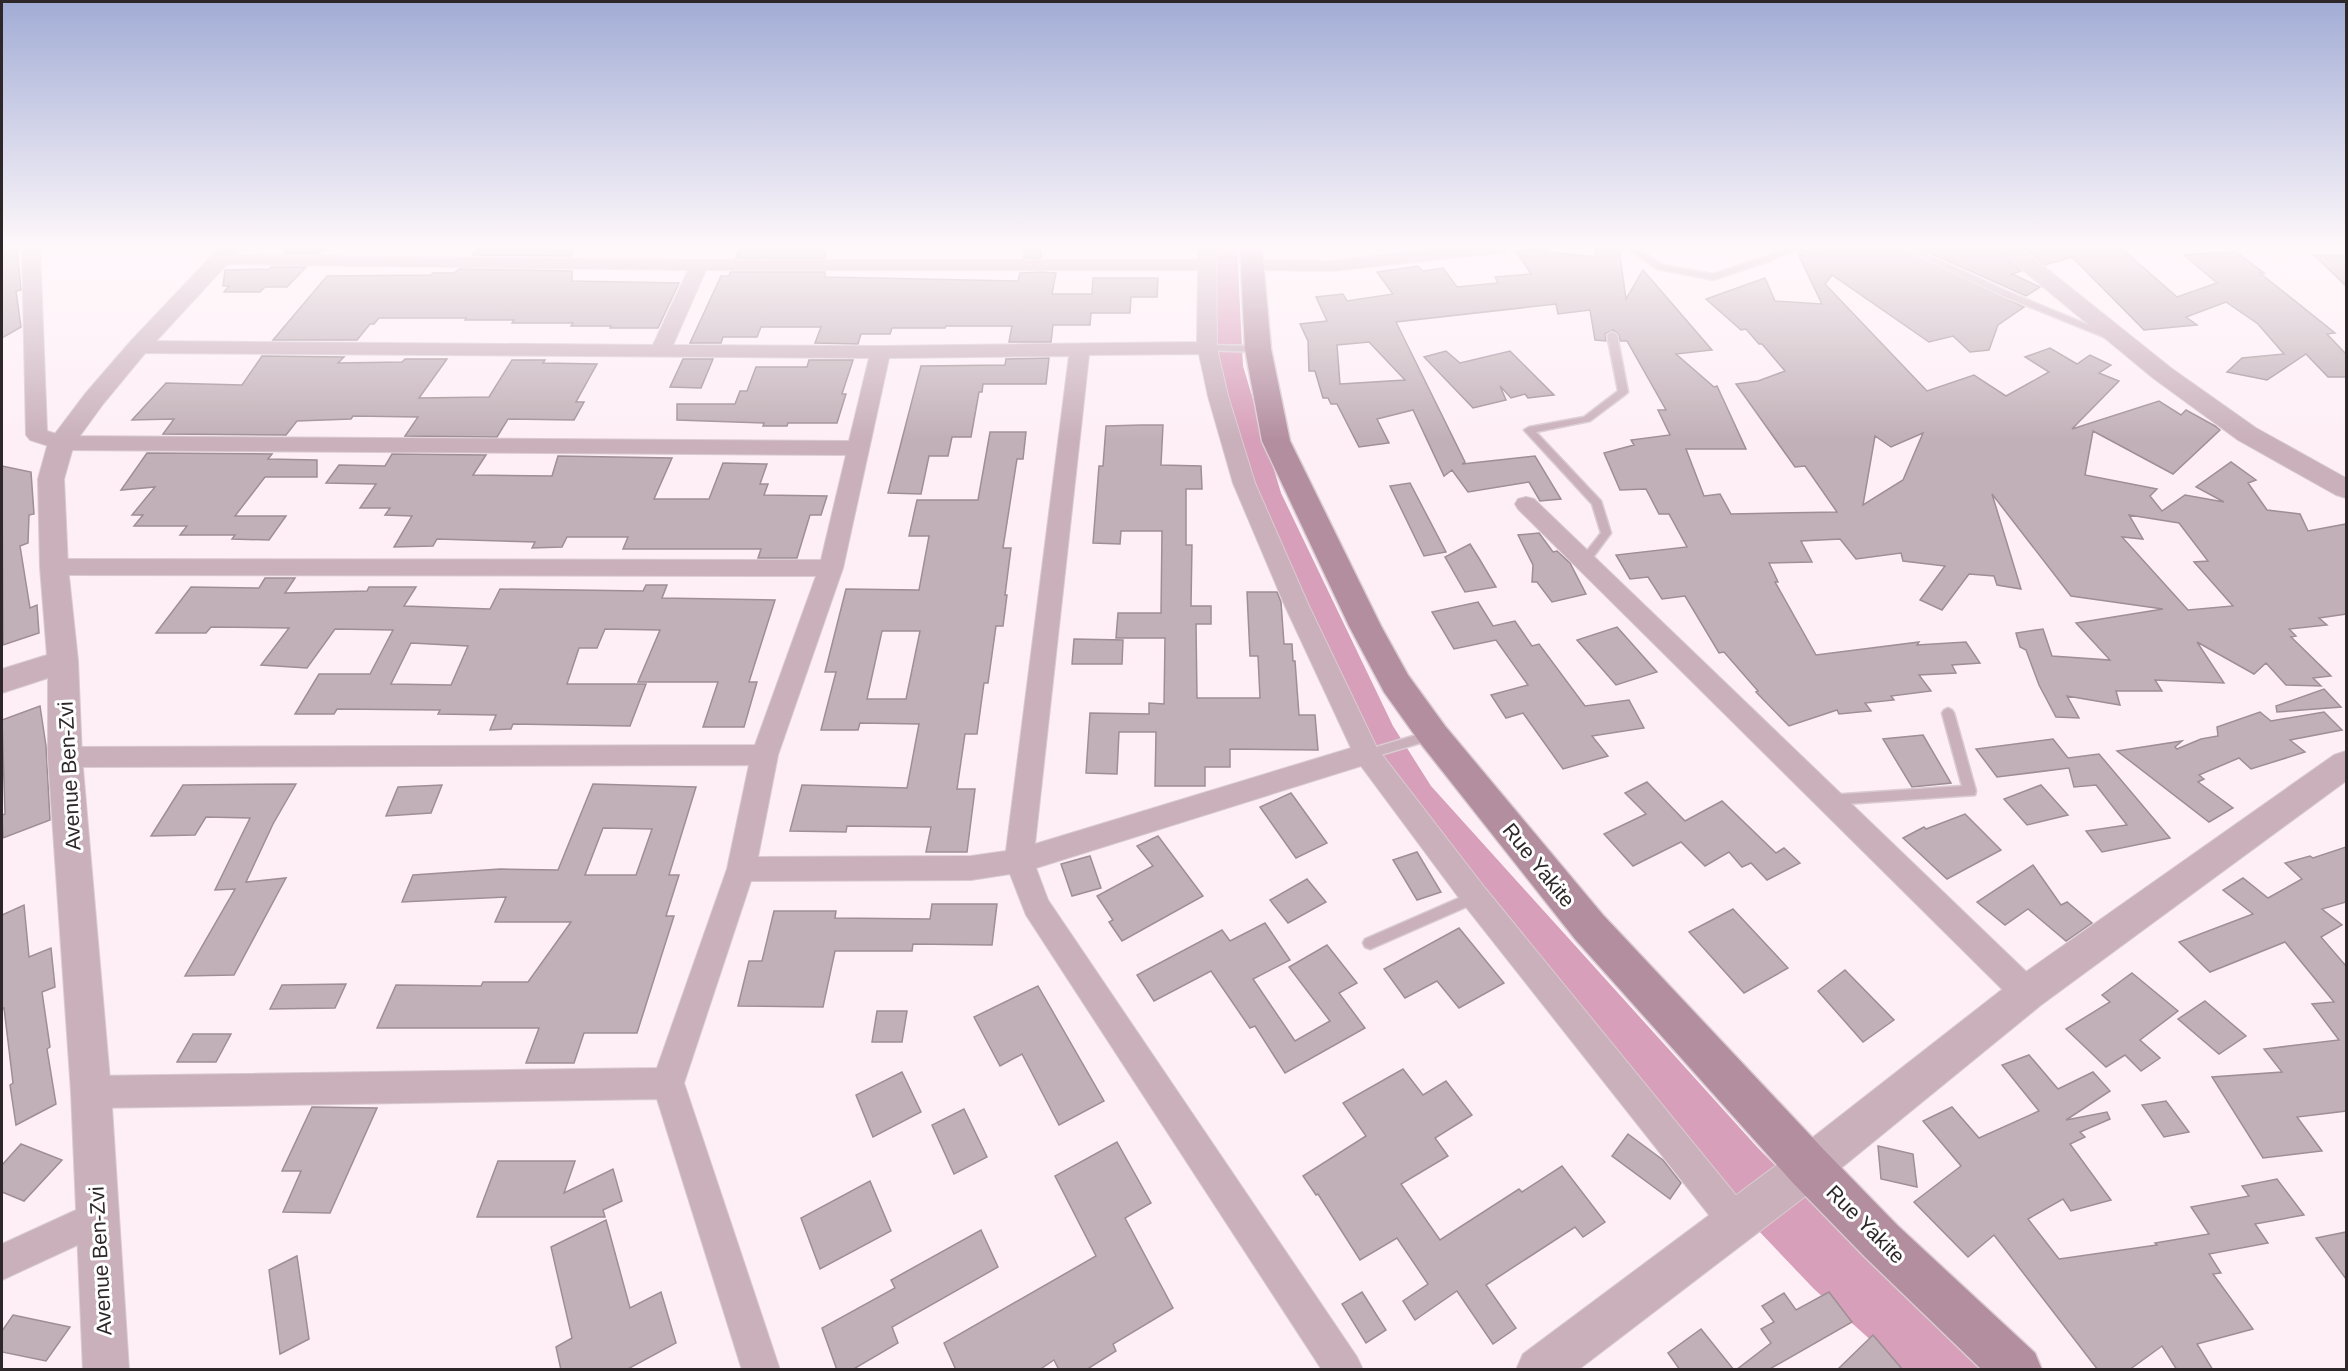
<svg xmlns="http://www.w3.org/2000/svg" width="2348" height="1371" font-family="Helvetica,sans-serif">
<rect width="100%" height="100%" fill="#feeff6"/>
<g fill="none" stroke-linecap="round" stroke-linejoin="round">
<polygon fill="#d79fb9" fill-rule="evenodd" points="1207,248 1237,248 1243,366 1281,493 1393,726 1431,786 1758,1148 1856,1247 1973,1348 1982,1370 1904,1370 1814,1289 1718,1188 1399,812 1353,733 1245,493 1211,366"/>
</g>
<g fill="#c1b0b7" stroke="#9f8e95" stroke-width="1.5" fill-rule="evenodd">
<polygon points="2,248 17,248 21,290 16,291 21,327 2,338"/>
<polygon points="288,248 324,248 318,254 284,253"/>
<polygon points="479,248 571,248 572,256 472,255"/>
<polygon points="740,248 825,248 825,258 736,258"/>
<rect x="1024" y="248" width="17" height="10"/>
<path d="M1547,248L1549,252L1596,257L1595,248L1619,249L1626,299L1643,270L1712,350L1676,354L1714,387L1717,386L1746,449H1686L1704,496L1720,494L1731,514L1837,512L1805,466L1795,467L1736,384L1758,381L1785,371L1762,344H1759L1746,329L1741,330L1706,299L1765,278L1775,301L1822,304L1798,254L1810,257L1823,248H1900L2024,307L1998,325L1989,350L1970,352L1953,336L1929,342L1832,275L1825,284L1927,391L1974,375L2006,396L2049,372L2025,357L2050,348L2077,364L2090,355L2111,365L2099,373L2119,381L2072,429L2159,401L2181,415L2186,410L2215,426L2220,430L2173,474L2093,431L2085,475L2157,489L2150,496L2162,511L2185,495L2224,502L2196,487L2231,462L2256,480L2248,483L2267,510L2300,514L2308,531L2346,524V614L2319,618L2327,625L2289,629L2296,636L2291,637L2331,676L2313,678L2321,686L2286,685L2266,663L2254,674L2197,642L2224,683L2155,680L2162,691H2116L2120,705L2067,696L2079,718L2056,717L2039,685L2026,650L2020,647L2016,633L2043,629L2052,656L2110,660L2076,623L2163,609L2071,596L1992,494L2021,589L1997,585L1994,576L1969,574L1942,610L1920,600L1945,566L1903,561L1901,553L1856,559L1840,539L1801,541L1812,562L1769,563L1778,582H1775L1816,655L1919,642L1917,645L1966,642L1980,663L1952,665L1956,673L1919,675L1931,691L1891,696L1894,700L1865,703L1871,711L1839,714L1837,710L1789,726L1756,692L1758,691L1724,652L1719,653L1685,596L1662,599L1648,577L1630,579L1616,555L1687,547L1669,514H1659L1646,489L1620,490L1604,453L1634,445L1631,440L1670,435L1658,410H1666L1627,341H1620L1619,335L1613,330L1605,334L1606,341L1595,340L1590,310L1558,314L1556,304L1396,322L1465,462L1462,464L1535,456L1561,499L1540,501L1529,482L1468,492L1452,470L1444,476L1413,410L1377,419L1389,443L1359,447L1337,404H1331L1328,398H1323L1315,371H1309L1308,341L1300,324L1327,321L1316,297L1343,294L1347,301L1393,294L1377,272L1418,266L1423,271L1443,268L1457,287L1498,283L1495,277L1531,274L1516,251ZM1369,342L1405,380L1340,384L1337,345ZM1923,433L1903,480L1863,505L1875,436L1891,447ZM2129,515L2179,523L2208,561L2194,562L2233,606L2188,610L2122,537L2143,539Z"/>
<polygon points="1919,248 1994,248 2021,271 2012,274 2040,287 2026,296"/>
<polygon points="2025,248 2121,248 2177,297 2217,283 2184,255 2236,252 2264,273 2260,273 2335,333 2327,334 2346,354 2346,377 2328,377 2306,354 2267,380 2227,372 2242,358 2284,354 2258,324 2226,302 2186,317 2197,325 2144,330 2072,257 2045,265"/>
<polygon points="2314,255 2346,255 2346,286"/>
<polygon points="271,267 306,267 287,287 265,287 260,292 224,292 229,286 223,286 225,270 269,269"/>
<polygon points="459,269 572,271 572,281 679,283 658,328 610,328 611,326 571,326 573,323 512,323 514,320 465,320 466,318 379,318 374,324 370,324 357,340 273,340 327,276 431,275 433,273 454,273"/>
<polygon points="730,272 825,272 825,277 1018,281 1020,273 1041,272 1056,273 1052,294 1092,294 1093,278 1158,278 1157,297 1131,297 1130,313 1091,313 1090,325 1053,325 1051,342 1009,342 1012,326 946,326 945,328 892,328 890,334 861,334 858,344 815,343 821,327 761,327 757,337 723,337 721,343 690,343 721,276 729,276"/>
<polygon points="1446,351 1460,363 1510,351 1554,395 1528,398 1525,394 1511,398 1500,386 1506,400 1473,408 1424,357"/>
<polygon points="262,356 344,357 338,363 402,362 405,359 447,359 419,398 489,397 512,360 545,360 543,363 597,364 576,402 584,402 574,420 508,419 497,437 405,436 418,417 353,416 351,419 297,421 286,435 163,434 174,419 132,420 166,383 242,385"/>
<polygon points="1049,358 1046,384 983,384 982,392 979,392 971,437 952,437 948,456 929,456 921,494 888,493 921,366 1005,365 1006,359"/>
<polygon points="683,359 713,359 701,388 670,387"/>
<polygon points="809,360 853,360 842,394 846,394 837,423 788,423 787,426 763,426 764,423 677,420 677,404 735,404 740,391 747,391 756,367 807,367"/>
<polygon points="1141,425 1163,425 1161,465 1201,466 1202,489 1186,489 1186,545 1192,545 1191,606 1211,606 1211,624 1196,624 1197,698 1260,698 1258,656 1250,656 1247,592 1277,592 1281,602 1284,644 1292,644 1293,661 1295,661 1299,715 1315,715 1318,750 1230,749 1230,767 1205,767 1205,786 1155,786 1156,732 1119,732 1117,774 1086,773 1090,713 1149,714 1149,703 1164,704 1165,638 1116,638 1118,613 1161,613 1162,531 1121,531 1120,544 1093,543 1099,466 1103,466 1106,426"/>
<path d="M990,432H1026L1023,459H1017L1003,548H1011L1005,595H1007L1003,626H996L988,683H984L977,734H965L957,789H975L967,852H926L931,827L847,826L846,832L790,831L802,785L907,788L919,724L860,723L858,730H821L836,672H825L846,589L919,590L929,536H909L917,500H978ZM882,631H920L906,699H867Z"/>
<polygon points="147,453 272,454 268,459 317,460 317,477 265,477 235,516 286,516 269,540 232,539 235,535 180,535 187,526 134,526 143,515 132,515 155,487 121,490"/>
<polygon points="392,454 486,455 473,475 552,476 558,456 672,458 654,499 709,499 723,463 767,464 760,484 768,484 764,495 827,496 821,515 810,515 797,558 758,558 761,549 623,549 628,537 567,537 562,547 532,548 535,542 437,539 433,546 394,547 412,516 385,515 390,508 360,508 376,484 326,483 339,465 385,466"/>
<polygon points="2,466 31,472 34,514 29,515 28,543 20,546 30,608 37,605 39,633 3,645"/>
<polygon points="1410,483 1446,552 1424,556 1390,486"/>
<polygon points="1539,533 1553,552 1557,551 1570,563 1586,594 1552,602 1537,582 1532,582 1533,565 1518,535"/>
<polygon points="1470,544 1480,560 1496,587 1465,592 1445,557"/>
<path d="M265,578H295L285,593L367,591L369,587H416L404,606L490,609L500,589L643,591L646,585H667L662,598L775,600L749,682H757L744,727H703L718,682H638L660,630L605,629L597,648H579L567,684H646L630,726L513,724L511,729L490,730L496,715L438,714L440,710L337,709L334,714H295L319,674H370L393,630L335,629L307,668L261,665L289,628L211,627L206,633H156L191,587L259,588ZM411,643L468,646L451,685L391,684Z"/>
<polygon points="1478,602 1493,626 1515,621 1532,646 1539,644 1585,706 1629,700 1644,728 1592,736 1608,756 1563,769 1523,713 1506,718 1491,695 1528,685 1496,640 1454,649 1432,612"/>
<polygon points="1617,627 1657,672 1616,685 1577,640"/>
<polygon points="1074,639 1123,640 1122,664 1072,664"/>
<polygon points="2324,689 2341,707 2277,712 2276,706"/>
<polygon points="40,706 46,746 50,820 3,838 2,815 5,814 2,720"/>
<polygon points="2260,712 2271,721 2324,712 2342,730 2290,740 2305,752 2251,769 2239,758 2199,775 2204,779 2198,782 2233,808 2209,822 2117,751 2182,741 2175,747 2177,749 2201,739 2218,736 2217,727"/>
<polygon points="1923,735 1951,783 1912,787 1883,739"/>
<polygon points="2053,739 2068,758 2099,754 2170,838 2102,852 2086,831 2127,825 2096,785 2074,787 2069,768 1997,777 1976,749"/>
<polygon points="1647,782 1685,821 1722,801 1776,853 1784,848 1800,863 1767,880 1751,863 1742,867 1729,852 1705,866 1681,842 1633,866 1604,834 1646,814 1625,793"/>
<polygon points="296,784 273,824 246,882 286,878 234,975 185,976 235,889 215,890 250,818 206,817 195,835 151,836 183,785"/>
<path d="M593,784L696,787L669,875H679L666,916H674L637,1033H584L574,1063H526L539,1028H377L396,985L481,986L483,982H528L571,922H495L506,897L402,902L413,875L500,869L558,870ZM603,828L652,829L636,875H585Z"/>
<polygon points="442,785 431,813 386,816 398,787"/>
<polygon points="2041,785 2068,815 2027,825 2004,799"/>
<polygon points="1291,793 1327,843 1296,858 1260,807"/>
<polygon points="1965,814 2001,850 1947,879 1903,838 1924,827 1926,829"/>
<polygon points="1158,836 1203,896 1122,941 1109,922 1113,920 1097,896 1153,866 1137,846"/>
<polygon points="2346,847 2346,902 2322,909 2342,925 2321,937 2346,966 2346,1111 2297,1117 2322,1151 2263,1158 2212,1077 2282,1072 2264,1049 2339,1040 2312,1004 2334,1002 2285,942 2210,972 2179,942 2253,914 2223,890 2243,878 2268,898 2302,879 2285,863 2310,856 2313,858"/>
<polygon points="1417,852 1441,892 1417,900 1393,860"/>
<polygon points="1090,856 1101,888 1072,896 1061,864"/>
<polygon points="2033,865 2061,905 2067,902 2092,923 2066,941 2028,909 2005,925 1977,902"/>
<polygon points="1307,879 1326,902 1288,923 1270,900"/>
<polygon points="932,904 997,904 992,945 913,944 912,951 835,951 823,1007 738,1006 749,961 762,961 774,911 836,911 835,918 930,919"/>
<polygon points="24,905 29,957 51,948 55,987 42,992 50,1047 47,1049 56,1104 16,1125 10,1085 13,1083 4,1008 2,1009 2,915"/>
<polygon points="1733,909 1788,968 1744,993 1689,932"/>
<polygon points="1265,923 1290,960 1253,979 1295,1041 1330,1021 1289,967 1327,945 1357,983 1339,993 1365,1028 1285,1073 1255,1026 1250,1028 1211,971 1154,1001 1137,975 1222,930 1230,941"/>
<polygon points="1459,928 1504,983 1459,1008 1437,981 1405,998 1384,969"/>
<polygon points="1845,970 1894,1020 1863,1042 1818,991"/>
<polygon points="2132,973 2178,1011 2140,1040 2160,1058 2141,1071 2125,1055 2106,1067 2066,1029 2110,1002 2102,995"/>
<polygon points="346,984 335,1008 270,1009 282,985"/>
<polygon points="1038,986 1104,1101 1059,1125 1022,1054 1000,1066 974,1017"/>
<polygon points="2205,1001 2246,1036 2219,1054 2178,1019"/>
<polygon points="877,1011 907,1011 902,1042 872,1042"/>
<polygon points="193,1034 231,1034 216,1062 177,1062"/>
<polygon points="2029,1055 2058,1089 2093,1072 2110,1091 2066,1120 2107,1112 2110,1119 2080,1132 2085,1137 2070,1144 2111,1200 2071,1211 2063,1199 2028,1219 2059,1259 2157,1245 2155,1243 2209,1234 2191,1207 2249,1196 2242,1186 2277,1179 2304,1215 2255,1224 2268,1243 2209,1254 2221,1273 2213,1274 2253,1329 2197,1344 2213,1370 2177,1370 2162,1346 2129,1370 2098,1370 1994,1235 1968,1257 1914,1202 1961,1166 1923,1121 1952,1107 1979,1138 2039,1111 2002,1065"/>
<polygon points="1403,1069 1423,1095 1446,1081 1472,1115 1435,1138 1448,1156 1401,1184 1440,1240 1519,1189 1522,1192 1562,1166 1605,1222 1583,1237 1575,1227 1486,1285 1516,1328 1493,1344 1457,1291 1415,1320 1403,1301 1428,1284 1397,1238 1360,1260 1318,1194 1316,1195 1303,1176 1366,1136 1343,1103"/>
<polygon points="902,1072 921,1112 873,1137 856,1095"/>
<polygon points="2166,1101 2189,1132 2164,1137 2142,1105"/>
<polygon points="312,1107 377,1108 330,1213 283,1212 301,1171 282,1171"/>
<polygon points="964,1109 987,1157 954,1174 932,1125"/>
<polygon points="1628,1134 1663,1160 1681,1183 1670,1199 1612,1156"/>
<polygon points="1117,1142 1151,1203 1125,1218 1173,1308 1113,1344 1116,1351 1086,1370 1059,1370 1054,1360 1039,1370 956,1370 944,1343 1096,1256 1055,1176"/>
<polygon points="21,1144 62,1160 24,1201 2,1192 2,1165"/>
<polygon points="1878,1146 1913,1154 1917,1187 1881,1179"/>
<polygon points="498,1161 575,1161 564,1193 613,1169 622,1201 603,1210 605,1217 477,1217"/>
<polygon points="870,1181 891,1231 820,1269 801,1218"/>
<polygon points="606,1220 630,1308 661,1292 676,1343 626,1370 561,1370 556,1347 572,1338 551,1247"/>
<polygon points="981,1230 998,1267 892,1327 898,1343 852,1370 837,1370 822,1328 895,1288 891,1280"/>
<polygon points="2346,1232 2346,1279 2316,1238"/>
<polygon points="297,1256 309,1339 280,1354 269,1270"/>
<polygon points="1362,1292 1386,1330 1366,1343 1342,1304"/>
<polygon points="1829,1292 1852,1322 1768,1370 1736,1370 1771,1343 1761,1329 1774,1322 1762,1306 1784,1293 1796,1310"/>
<polygon points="13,1315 70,1327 46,1361 2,1352 2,1331"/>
<polygon points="1701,1329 1734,1370 1680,1370 1668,1353"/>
<polygon points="1873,1335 1903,1370 1837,1370"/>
</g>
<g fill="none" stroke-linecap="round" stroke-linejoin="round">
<defs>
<g id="service">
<polygon points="1627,248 1637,248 1663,265 1713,274 1764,257 1784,248 1821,248 1809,255 1794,250 1770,261 1713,280 1657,269"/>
<polygon points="1902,248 1913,248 2009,292 2117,337 2112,340 2109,339 2003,296"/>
<polygon points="1612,332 1617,335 1628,392 1626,394 1590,421 1536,432 1601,501 1611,533 1588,564 1584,565 1579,561 1601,533 1592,504 1524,430 1529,427 1584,417 1618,391 1607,335"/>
<polygon points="1207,345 1258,346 1263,349 1258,352 1204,350 1202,348"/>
<polygon points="1948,708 1952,710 1954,713 1976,791 1975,795 1830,805 1825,804 1824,800 1825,796 1830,795 1962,786 1942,713 1944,710"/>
<polygon points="1433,730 1437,732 1439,735 1437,738 1367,759 1363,757 1361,754 1363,751"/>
<polygon points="1475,891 1480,893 1482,897 1480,901 1375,947 1370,949 1365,947 1363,943 1365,939"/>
</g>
<g id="minor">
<path d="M22,248H40L47,431L63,436L849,441L869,358L138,353L131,351L128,347L131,343L138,341L653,345L688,270L214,264L211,260L214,256L220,255L699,260H1198V248H1216L1217,348L1228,396L1255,483L1309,606L1377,748L1485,888L1748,1210L1754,1222L1748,1234L1736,1240L1724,1234L1465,906L1361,766L1036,868L1048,900L1357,1357L1363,1370H1322L1026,915L1010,874L971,880L751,881L684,1083L780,1370H742L657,1099L91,1108L79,1103L75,1092L79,1081L91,1076L657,1068L727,869L749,765L65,767L56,764L52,757L56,750L65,747L755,745L816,576L54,575L46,573L42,567L46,561L54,559L821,560L846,455L61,450L30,440L26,435ZM706,270H1198L1197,342L880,346L673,345ZM1199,354L1208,396L1233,483L1285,606L1351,748L1035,844L1089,355ZM1069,356L1006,851L971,856L758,857L778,755L843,568L889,358Z"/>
<polygon points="1440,248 1509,248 1506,252 1500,253 1332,271 1251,270 1245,269 1242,265 1245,261 1251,260 1332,261"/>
<polygon points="1526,497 1534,499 2038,983 2042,993 2038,1003 2027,1007 2016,1003 1518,509 1515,504 1518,499"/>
<polygon points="98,1200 110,1206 116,1218 110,1230 2,1280 2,1244"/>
</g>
<g id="tertiary">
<polygon points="219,248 242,248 146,352 103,404 74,444 64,479 68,567 78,661 82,757 111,1092 129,1370 83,1370 71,1092 48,757 48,678 2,693 2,669 47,655 40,567 38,479 48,443 85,394 130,342"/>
<polygon points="1996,248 2021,248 2171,368 2256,428 2346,478 2346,498 2336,495 2238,440 2153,378"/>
<polygon points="2346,751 2346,781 2041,1005 1824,1182 1578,1370 1516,1370 1523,1354 1794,1152 2013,981 2334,755"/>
</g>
<polygon id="secondary" points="1240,248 1262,248 1271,349 1290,441 1381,626 1408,675 1445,726 1603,915 1825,1151 1897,1225 2035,1353 2042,1370 1982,1370 1865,1257 1793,1183 1575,939 1421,744 1384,692 1349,626 1262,441 1245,349"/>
</defs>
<use href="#service" stroke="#d9cbd1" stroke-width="3"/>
<use href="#minor" stroke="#d9cbd1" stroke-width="2"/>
<use href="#tertiary" stroke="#d9cbd1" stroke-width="2"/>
<use href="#secondary" stroke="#d9cbd1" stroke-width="3"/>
<use href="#service" fill="#c9b0bb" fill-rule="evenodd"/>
<use href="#minor" fill="#c9b0bb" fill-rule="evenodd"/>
<use href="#tertiary" fill="#c9b0bb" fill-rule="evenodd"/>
<use href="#secondary" fill="#b38e9f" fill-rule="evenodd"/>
</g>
<linearGradient id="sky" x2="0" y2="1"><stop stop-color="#a1acd5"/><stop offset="0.56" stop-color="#fff8fb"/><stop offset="1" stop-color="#fff8fb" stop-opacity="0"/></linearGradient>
<rect width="2348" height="440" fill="url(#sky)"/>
<g text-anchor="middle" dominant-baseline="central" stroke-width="6" stroke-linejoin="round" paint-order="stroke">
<g font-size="21" fill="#2e272a" stroke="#fff">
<text transform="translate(69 776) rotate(-93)">Avenue Ben-Zvi</text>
<text transform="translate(1539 865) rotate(51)">Rue Yakite</text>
<text transform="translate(1866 1224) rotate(45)">Rue Yakite</text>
<text transform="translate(100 1261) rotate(-93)">Avenue Ben-Zvi</text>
</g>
</g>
<rect width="2348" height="1371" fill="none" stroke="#2e272a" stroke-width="6"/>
</svg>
